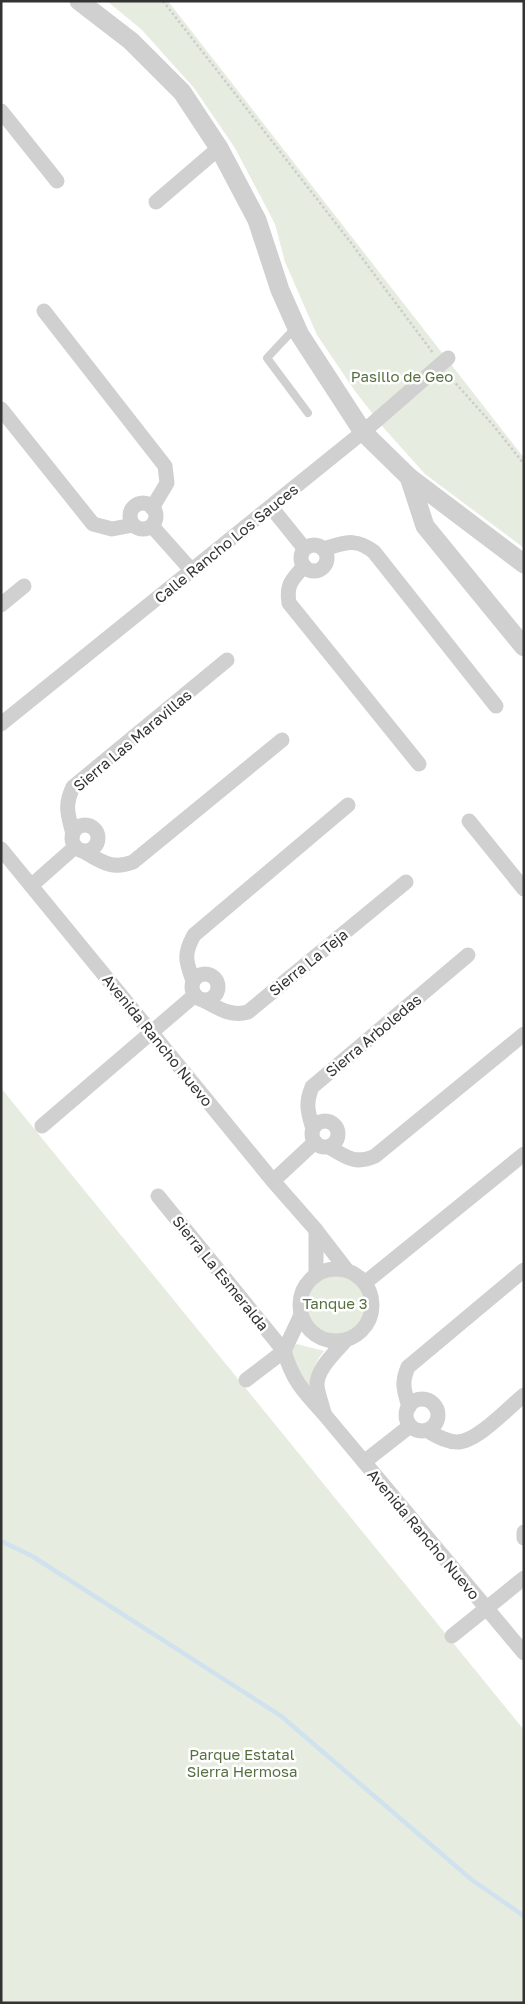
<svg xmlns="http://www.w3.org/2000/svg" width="525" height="2004" font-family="'Golos Text',sans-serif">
<rect width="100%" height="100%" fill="#fff"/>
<g fill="#e6ecdf">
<polygon points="107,1 168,1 524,458 524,548 425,474 382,426 355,391 317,335 285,262 275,224 235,148 194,88 142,30"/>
<polygon points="1,1088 524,1730 524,2003 1,2003"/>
<circle cx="335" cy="1303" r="32"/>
<path d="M297,1344L324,1351C310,1369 311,1378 316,1400L293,1369L291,1348Z"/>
</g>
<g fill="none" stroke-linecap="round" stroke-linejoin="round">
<polyline stroke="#cfe2ee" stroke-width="4.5" points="1,1541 32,1556 281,1716 472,1880 524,1916"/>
<g stroke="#cdcdcd" stroke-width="2.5" stroke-dasharray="2.5 2.5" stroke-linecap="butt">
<polyline points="163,1 348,239 433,353"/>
<polyline points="449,376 493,425 524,464"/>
</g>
<polyline stroke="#d0d0d0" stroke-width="8" points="296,327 267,358 308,413"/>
<g stroke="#d0d0d0" stroke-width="15">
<polyline points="1,111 57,181"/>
<polyline points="156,202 219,148"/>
<polyline points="44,311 165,466 167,483 152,508"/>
<polyline points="1,409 93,524 112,529 133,525"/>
<circle cx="143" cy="516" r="13"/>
<polyline points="271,507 304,548"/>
<polyline points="152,526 192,571"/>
<circle cx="314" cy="558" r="13"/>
<path d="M323,549C345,543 355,537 374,552L496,706"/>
<path d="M304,566C292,580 286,584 289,603L419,764"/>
<polyline points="1,605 24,586"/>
<polyline points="1,724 363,432 448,358"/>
<polyline points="469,821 524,889"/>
<circle cx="85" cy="838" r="13"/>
<path d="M73,834C68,814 64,806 73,787L227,660"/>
<polyline points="1,849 273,1181 316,1230 346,1269"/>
<path d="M83,851C102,862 112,870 133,862L282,740"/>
<polyline points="32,885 75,847"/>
<circle cx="205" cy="987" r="13"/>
<path d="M193,981C186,961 183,955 194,935L348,805"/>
<path d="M203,1000C218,1008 231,1017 248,1012L406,882"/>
<circle cx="325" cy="1134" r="13"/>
<polyline points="42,1126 195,995"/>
<path d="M313,1129C308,1112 305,1104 312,1087L468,955"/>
<path d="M329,1147C346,1157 355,1165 375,1156L524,1034"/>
<polyline points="273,1181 315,1142"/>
<polyline points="158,1196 284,1351 246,1380"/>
<polyline points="316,1230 316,1274"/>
<circle cx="336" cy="1305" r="36"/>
<polyline points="366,1282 524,1154"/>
<path d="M301,1315L284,1351C293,1381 303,1391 324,1414L524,1653"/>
<circle cx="422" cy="1415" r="16"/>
<path d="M409,1407C404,1390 401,1383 408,1367L524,1270"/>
<path d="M324,1413C322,1404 318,1395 317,1386C316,1369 336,1352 346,1340"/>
<path d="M428,1431C437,1436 446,1442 457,1442C477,1442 508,1408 524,1395"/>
<polyline points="364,1462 410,1426"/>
<polyline points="524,1532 524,1538"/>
<polyline points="452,1636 524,1578"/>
</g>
<g stroke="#d0d0d0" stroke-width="19">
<polyline points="79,1 131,41 182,92 219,148 257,220 280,290 300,335 363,432 409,477 524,564"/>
<polyline points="409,477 425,526 524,647"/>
</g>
</g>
<g text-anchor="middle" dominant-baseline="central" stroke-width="5" stroke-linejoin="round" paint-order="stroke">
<g font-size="15" fill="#56703f" stroke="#fff">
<text x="402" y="376">Pasillo de Geo</text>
<text x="335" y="1303">Tanque 3</text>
<text x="242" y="1754">Parque Estatal<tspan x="242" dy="17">Sierra Hermosa</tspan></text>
</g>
<g font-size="15" fill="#333" stroke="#fff">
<text transform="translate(226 543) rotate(-39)">Calle Rancho Los Sauces</text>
<text transform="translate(132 740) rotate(-40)">Sierra Las Maravillas</text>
<text transform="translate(308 962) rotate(-39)">Sierra La Teja</text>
<text transform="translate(373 1035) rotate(-40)">Sierra Arboledas</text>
<text transform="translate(158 1040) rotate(51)">Avenida Rancho Nuevo</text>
<text transform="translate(221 1273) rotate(51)">Sierra La Esmeralda</text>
<text transform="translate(424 1534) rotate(50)">Avenida Rancho Nuevo</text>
</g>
</g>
<rect width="525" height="2004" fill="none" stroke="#333333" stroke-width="5"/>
</svg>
